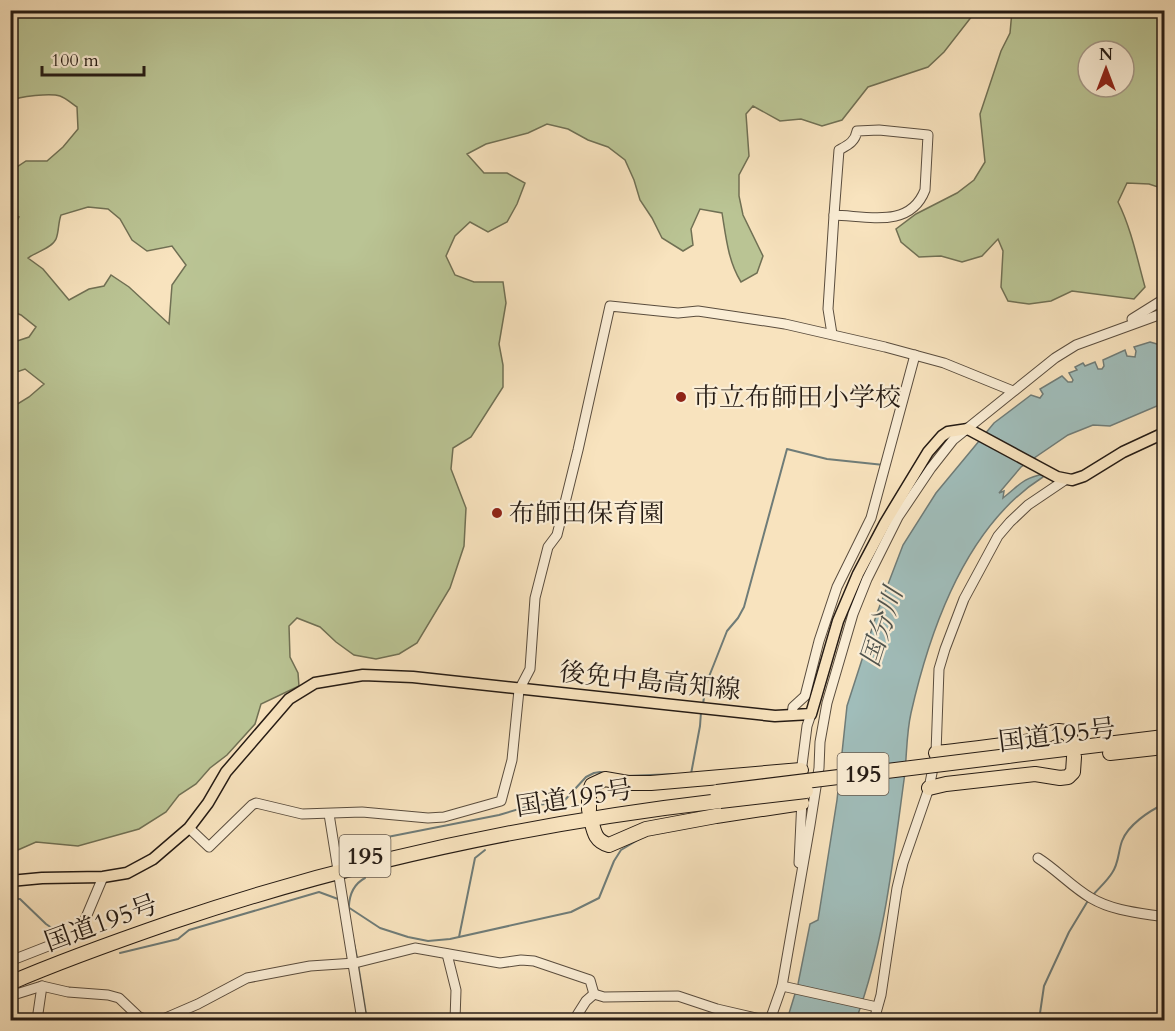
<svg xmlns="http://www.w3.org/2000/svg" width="1175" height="1031" font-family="Cardo,'Noto Serif JP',serif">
<rect width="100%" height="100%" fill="#f8e3be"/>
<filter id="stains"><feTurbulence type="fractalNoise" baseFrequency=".00333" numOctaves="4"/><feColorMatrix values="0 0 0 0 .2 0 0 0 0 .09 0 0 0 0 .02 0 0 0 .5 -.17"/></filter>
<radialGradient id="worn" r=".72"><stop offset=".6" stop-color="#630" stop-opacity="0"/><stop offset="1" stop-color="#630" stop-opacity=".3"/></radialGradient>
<g fill="#bac494" stroke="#707054" stroke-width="1.5" fill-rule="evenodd">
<path d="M11,10H976V11L944,52L928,67L868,87L842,120L822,126L801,119L780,121L753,106L746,114L749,156L739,175V196L743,215L763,256L757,273L741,282C728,261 726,237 722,213L700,209L691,229L693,245L683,251L662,238L652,218L640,200L634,180L625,160L608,147L588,140L568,129L547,124L528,133L486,144L467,154L484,173H507L525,183L517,204L507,222L488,232L470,222L455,236L446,256L455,275L474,282H503L506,303L499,344L503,365V387L471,437L453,448L451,469L466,508L464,546L450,588L417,643L399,654L376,659L354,655L336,642L320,627L297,618L289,626L290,657L298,673L299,686L261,704L255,724L227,755L210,768L196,784L179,795L166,812L139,829L78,846L36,842L11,853V408L29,397L44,384L25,369L11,374V343L29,337L36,327L21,315L11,311V232L19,217L11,214V171L26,161H47L63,147L78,129L77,107C72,104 66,98 60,96C51,93 19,96 11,101ZM88,207L108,209L120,219L132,240L147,251L172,246L186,265L172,285L169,324L129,287L111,275L104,286L89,289L69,300L43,269L28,258C36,252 52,248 56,239C59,232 58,223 61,215Z"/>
<path d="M1012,11H1164V189L1149,184L1127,183L1118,202C1131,228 1137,258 1145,287L1134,299L1072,291L1051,301L1029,304L1008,301L1001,287L1003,251L998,239L982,256L962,262L941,256L919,257L901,242L896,229L916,214L957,193L974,180L985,162L980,114L1001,51L1010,33ZM1088,51H1124V87H1088Z"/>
</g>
<path fill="#a0bdba" stroke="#6f7c78" stroke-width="1.5" d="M1150,342L1164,346V403L1110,426L1093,425L1068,435L1021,467L999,493L1004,491L1003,498C1021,484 1021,479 1044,474L1043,477C967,525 930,629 911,713C906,735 907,758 904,780C893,861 884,944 856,1020H787L798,984L810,924L818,920L837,800L847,706L877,613L903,545L936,493L994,423L1031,395L1040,398L1043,394L1040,389L1062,376L1068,382H1072L1073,380L1069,373L1077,370L1075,367L1083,363L1085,366L1095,362L1098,369H1102L1104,366L1103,360L1125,350L1127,356L1135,357L1136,351L1134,347Z"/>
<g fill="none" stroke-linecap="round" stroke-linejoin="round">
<g stroke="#6f7c78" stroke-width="2">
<polyline points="703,704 706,684 714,664 727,631 738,618 744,607 787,449 827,459 884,465"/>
<polyline points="691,774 700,726 701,712"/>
<polyline points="362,842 499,815 529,806 563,802 586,777 594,773 600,772 625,776 676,774"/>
<path d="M1093,895C1099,888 1107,881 1112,873C1119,863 1118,852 1122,841C1128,825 1149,811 1164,804"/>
<polyline points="10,899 20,899 46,924 62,935"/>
<polyline points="348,907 380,928 408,937 428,941 450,939 571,912 599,898 614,861 621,850 641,838"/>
<polyline points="459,937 475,858 485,850"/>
<polyline points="120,953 178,939 189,930 319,892 338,899"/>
<path d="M357,958C353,934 337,893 365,878V876"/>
<polyline points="358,964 367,1020"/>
<polyline points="1039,1020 1044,986 1069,932 1089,899"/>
</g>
<defs>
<g id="minor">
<path d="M879,130L928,135L925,190C910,229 867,216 834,215L839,150C848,145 855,142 857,131Z"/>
<polyline points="1132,319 1164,299"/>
<polyline points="832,334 828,309 834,215"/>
<polyline points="792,715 793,707 805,696 819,641 837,587 871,518 915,355"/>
<polyline points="801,773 807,726 811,714"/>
<polyline points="329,814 362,1020"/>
<polyline points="189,828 209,847 252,805 256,803 302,814 362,812 428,818 444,817 501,801 512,760 519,690 530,669 535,598 548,547 557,535 578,450 610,306 678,313 698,311 785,324 885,347 944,363 1013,391"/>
<path d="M1038,858C1057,870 1072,887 1091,898C1113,911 1140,913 1164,917"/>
<polyline points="799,863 802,799"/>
<polyline points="447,954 456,990 455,1020"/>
<polyline points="10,961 79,934 103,877"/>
<polyline points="782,986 877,1007"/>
<polyline points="594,994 604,997 678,996 717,1009 765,1020"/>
<polyline points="10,996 42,986 68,992 108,995 119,998 139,1017 148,1020 161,1020 198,1004 247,978 310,966 355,963 415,948 500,963 521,960 534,961 590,980 594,994"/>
<polyline points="37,1020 42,986"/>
<polyline points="574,1020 586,1001 594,994"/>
<polyline points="770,1020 782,986 810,825 819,768 820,742 827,703 853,614 867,579 898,517 931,468 953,440 1055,358 1076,345 1164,313"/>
<polyline points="874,1020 881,995 897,888 903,863 929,788 936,753 939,669 945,649 964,599 998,536 1010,522 1028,505 1065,480"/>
</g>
<polyline id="major" points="10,881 42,878 103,877 127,873 153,859 189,828 208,803 226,772 289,699 315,683 363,675 413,677 775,716 811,714 838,621 858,574 885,523 928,452 942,436 948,432 968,429 1057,477 1072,480 1084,476 1123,452 1164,433"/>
<g id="highway">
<path d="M936,753C969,749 1002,746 1035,740C1048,737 1058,724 1070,736L1073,748"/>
<polyline points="1110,753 1164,747"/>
<polyline points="1008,756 1164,737"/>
<polyline points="929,788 946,784 1035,774 1060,778 1068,777 1073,772 1074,757"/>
<polyline points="589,810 589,793 592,785 605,779 628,783 651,783 801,770"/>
<path d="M591,819C594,832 595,841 609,845L646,829L716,816L802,803"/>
<path d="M10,983C63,960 117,941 172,922C352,861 531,823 720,801"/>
</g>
</defs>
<use href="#minor" stroke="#5a4d3e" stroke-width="11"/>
<use href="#major" stroke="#251b14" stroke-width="13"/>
<use href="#highway" stroke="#251b14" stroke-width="16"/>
<use href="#minor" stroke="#faedd5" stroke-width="9"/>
<use href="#major" stroke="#f8e3be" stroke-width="10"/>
<use href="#highway" stroke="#f8e3be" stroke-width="14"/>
<defs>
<g id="highway-bridge">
<polyline points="717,792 1008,756"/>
<polyline points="720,801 806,791"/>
</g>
</defs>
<use href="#highway-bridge" stroke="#251b14" stroke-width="16" stroke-linecap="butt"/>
<use href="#highway-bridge" stroke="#f8e3be" stroke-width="14"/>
</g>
<g fill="#8f2418" stroke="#faedd5" stroke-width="2">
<circle cx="681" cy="397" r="6"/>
<circle cx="497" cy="513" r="6"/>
</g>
<g text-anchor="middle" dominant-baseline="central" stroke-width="4.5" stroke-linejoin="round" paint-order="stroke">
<g fill="#faedd5" stroke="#655a4e" stroke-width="1.5">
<rect x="837.5" y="753" width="51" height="42" rx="4.5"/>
<rect x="339.5" y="835" width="51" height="42" rx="4.5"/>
</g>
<g font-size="24" font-weight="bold" fill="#251b14">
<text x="863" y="774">195</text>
<text x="365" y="856">195</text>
</g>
<g font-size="26" fill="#251b14" stroke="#faedd5" text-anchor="start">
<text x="693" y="397">市立布師田小学校</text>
<text x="509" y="513">布師田保育園</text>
</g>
<g font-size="26" fill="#251b14" stroke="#faedd5">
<text transform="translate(650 681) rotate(6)">後免中島高知線</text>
<text transform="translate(1057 735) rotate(-7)">国道195号</text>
<text transform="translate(574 798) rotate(-9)">国道195号</text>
<text transform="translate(101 923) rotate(-20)">国道195号</text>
</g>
<g font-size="27" font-style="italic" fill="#50544e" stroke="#faedd5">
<text transform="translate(882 627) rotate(-72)">国分川</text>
</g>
</g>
<rect width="1175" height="1031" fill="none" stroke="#f8e3be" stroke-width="36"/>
<rect x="12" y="12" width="1151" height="1007" fill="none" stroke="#251b14" stroke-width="3"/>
<rect x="18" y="18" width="1139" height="995" fill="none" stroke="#251b14" stroke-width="1.5"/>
<g transform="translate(1106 69)"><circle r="28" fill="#faedd5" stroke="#a59988" stroke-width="1.5"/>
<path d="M0-4.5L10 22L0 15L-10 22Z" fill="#8f2418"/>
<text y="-9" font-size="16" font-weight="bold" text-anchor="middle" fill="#251b14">N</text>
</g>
<path d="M42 66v9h102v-9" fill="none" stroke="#251b14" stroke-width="3"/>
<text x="51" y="66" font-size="18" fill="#251b14" stroke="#faedd5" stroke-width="4.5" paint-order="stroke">100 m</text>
<rect width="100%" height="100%" filter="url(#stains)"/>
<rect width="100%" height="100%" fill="url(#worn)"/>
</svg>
